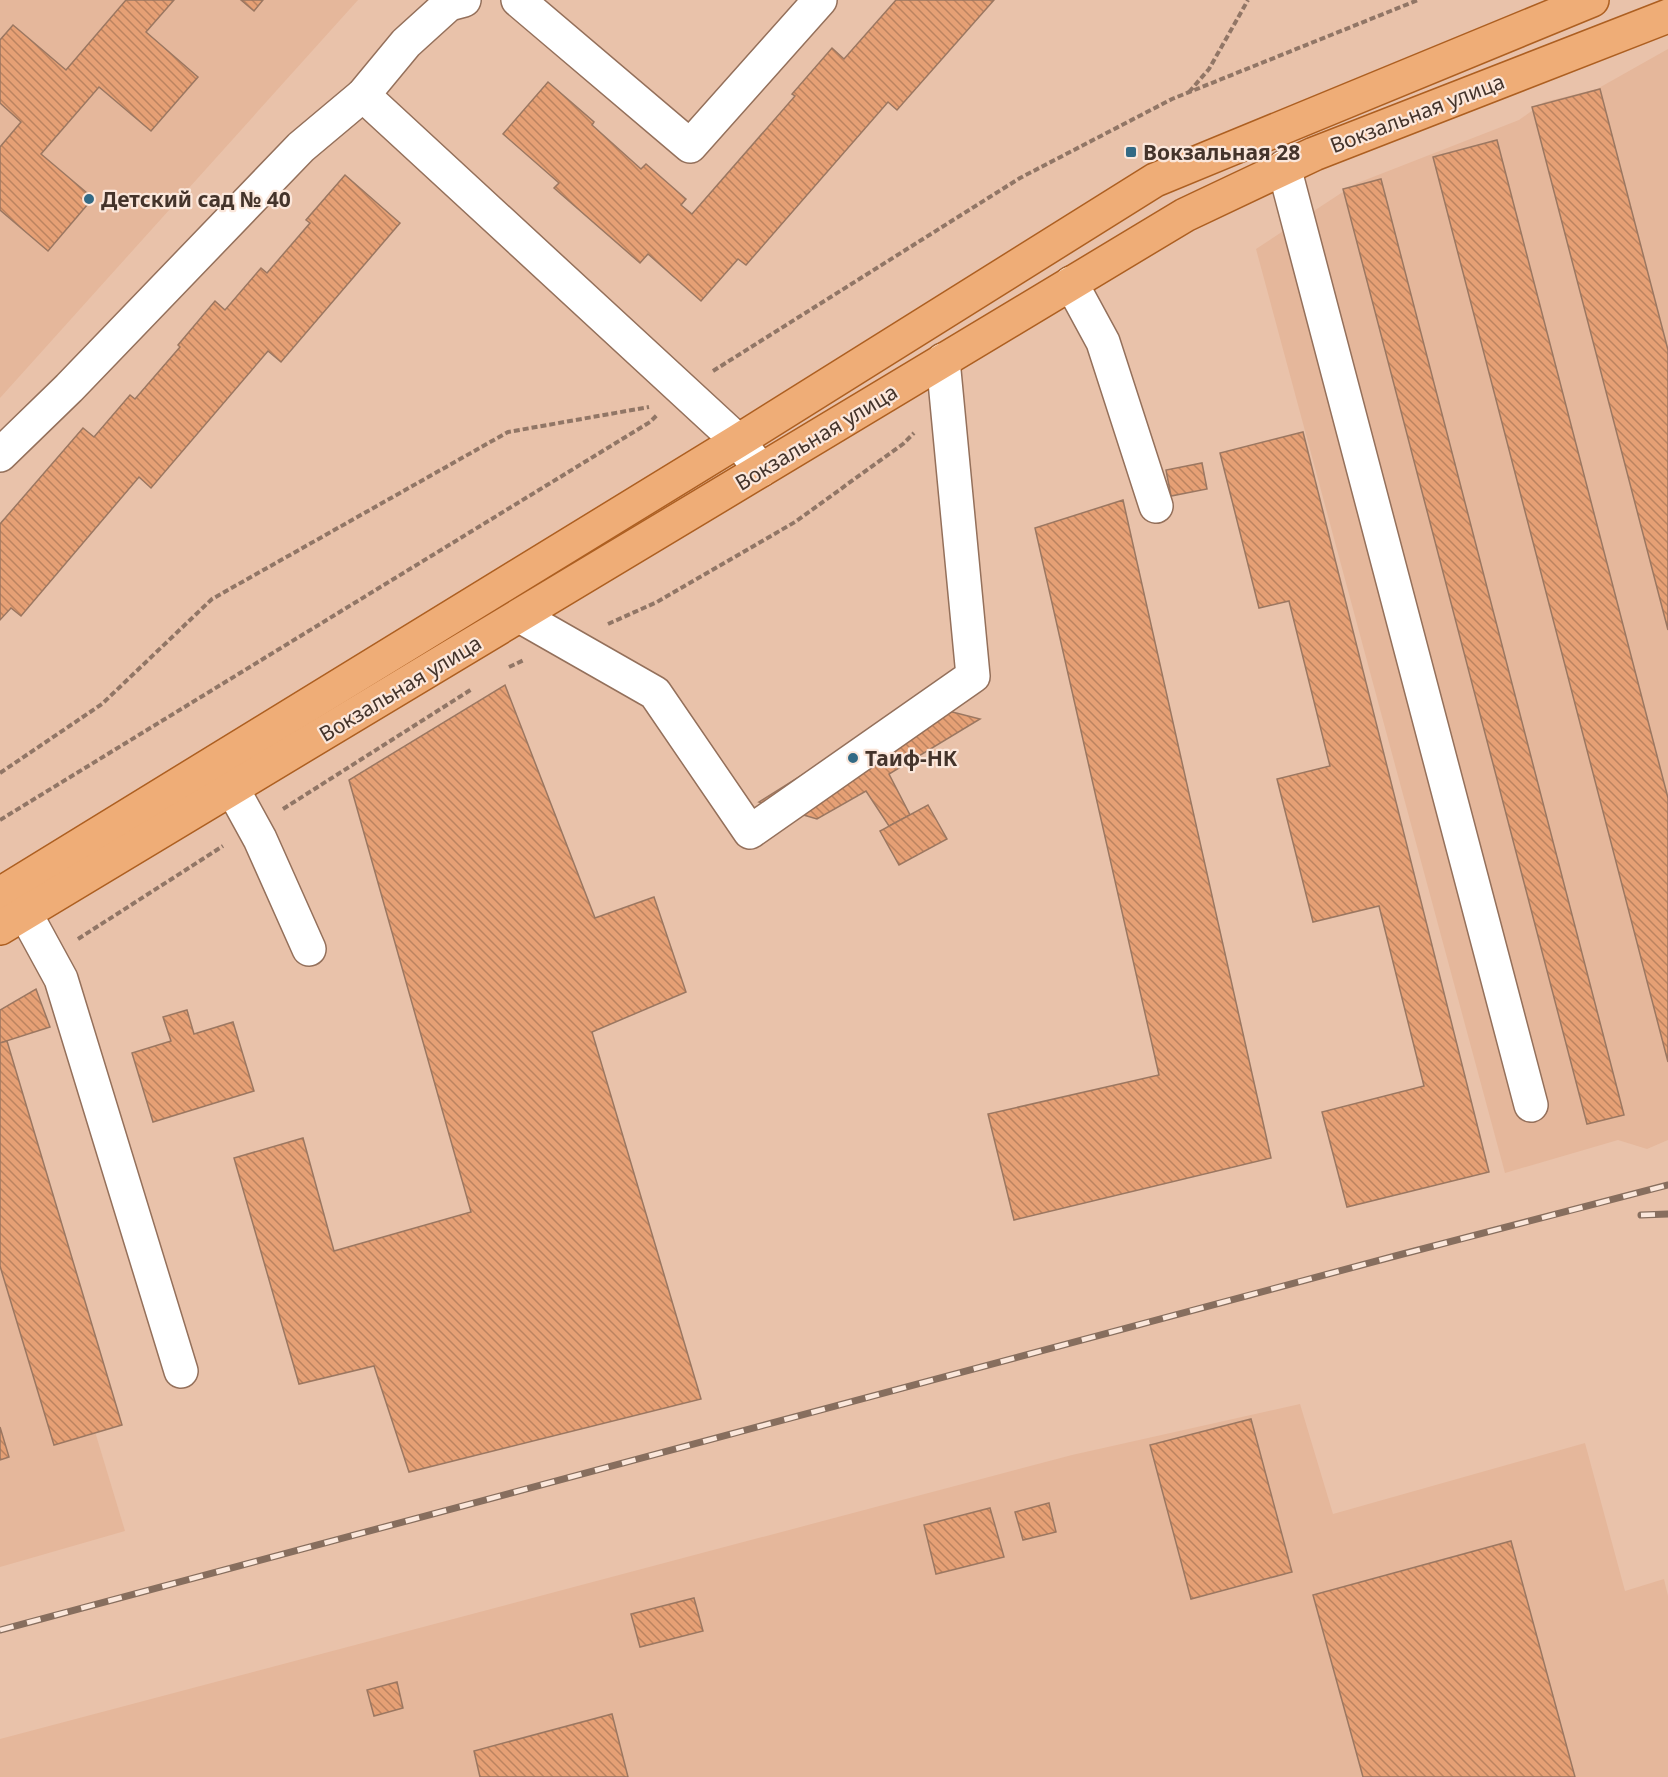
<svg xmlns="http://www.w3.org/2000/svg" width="1668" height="1777" font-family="'Noto Sans',sans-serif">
<defs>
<pattern id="building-back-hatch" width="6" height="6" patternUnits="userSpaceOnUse" patternTransform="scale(1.5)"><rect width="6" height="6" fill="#e6a075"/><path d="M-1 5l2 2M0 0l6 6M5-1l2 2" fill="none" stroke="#bc8360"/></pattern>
</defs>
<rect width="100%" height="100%" fill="#e9c2aa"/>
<g fill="#e5b79b">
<polygon points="0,0 358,0 0,398"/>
<polygon points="1668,49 1668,1140 1647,1149 1618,1140 1505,1173 1256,249 1355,184 1519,120 1544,102 1597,89"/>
<polygon points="0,1117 125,1531 0,1567"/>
<polygon points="1300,1404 1333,1514 1585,1443 1625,1591 1664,1579 1668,1596 1668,1777 0,1777 0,1739 1072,1455"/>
</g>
<g fill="url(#building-back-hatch)" stroke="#9b7761" stroke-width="1.5">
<polygon points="126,0 174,0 146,32 198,77 151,131 99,87 41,154 93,198 48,251 0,210 0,147 21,122 0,103 0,40 13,25 66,70"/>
<polygon points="241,0 263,0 254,11"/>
<polygon points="896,0 994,0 897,110 888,102 746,265 738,259 701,301 648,254 640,263 554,188 559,183 503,134 548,82 594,122 592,125 641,169 646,164 686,199 681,205 692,214 795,96 792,94 832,48 844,59"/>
<polygon points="1600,89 1668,350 1668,630 1532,107"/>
<polygon points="1497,140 1668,798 1668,1062 1433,157"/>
<polygon points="345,175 400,223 281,362 268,351 151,488 139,477 21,616 11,608 0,620 0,524 83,428 94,437 130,395 135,399 180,347 178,345 215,301 225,310 261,268 267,273 310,223 306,220"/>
<polygon points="1381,179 1624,1115 1587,1124 1343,189"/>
<polygon points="1303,432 1489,1172 1347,1207 1322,1112 1424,1086 1379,906 1313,922 1277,779 1330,766 1289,601 1259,608 1220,453"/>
<polygon points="1202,463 1207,489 1171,496 1166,470"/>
<polygon points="1123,500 1271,1158 1014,1220 988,1114 1159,1075 1035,528"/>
<polygon points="505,685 595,918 654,897 686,992 592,1032 701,1399 409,1472 374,1366 299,1384 234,1158 303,1138 334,1251 471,1212 349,780"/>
<polygon points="917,703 980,719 889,774 910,815 889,826 866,791 817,819 759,802"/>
<polygon points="928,805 947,839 899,865 880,831"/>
<polygon points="36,989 50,1027 0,1043 0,1010"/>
<polygon points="187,1010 194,1034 233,1022 254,1091 153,1122 132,1053 171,1041 163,1017"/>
<polygon points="7,1041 122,1425 54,1445 0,1266 0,1043"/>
<polygon points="1251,1419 1292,1572 1191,1599 1150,1445"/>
<polygon points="0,1427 9,1457 0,1460"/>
<polygon points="1049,1503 1056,1532 1023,1540 1015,1512"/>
<polygon points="990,1508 1004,1557 936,1574 924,1525"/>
<polygon points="1511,1541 1575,1777 1363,1777 1313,1595"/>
<polygon points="694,1598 703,1631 640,1647 631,1614"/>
<polygon points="397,1682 403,1708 374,1716 367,1690"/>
<polygon points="612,1714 628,1777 480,1777 474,1751"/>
</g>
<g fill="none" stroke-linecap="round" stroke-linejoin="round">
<defs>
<g id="minor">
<polyline points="518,0 690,146 820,0"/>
<polyline points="363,95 738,441 761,470"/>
<polyline points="1284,167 1531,1105"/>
<polyline points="1071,283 1103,342 1156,506"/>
<polyline points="0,455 69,388 301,147 363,95 406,43 449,4 464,0"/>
<polyline points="520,616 655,693 750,832 973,676 943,360"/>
<polyline points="232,788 260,839 309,949"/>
<polyline points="25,913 61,979 181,1371"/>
</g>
<g id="major">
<polyline points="0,894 738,441 1155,180 1592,0"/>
<polyline points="0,928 1185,215 1314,154 1668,16"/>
</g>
</defs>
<use href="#minor" stroke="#94705b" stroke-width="36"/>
<use href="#major" stroke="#ad5f21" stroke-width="36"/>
<g stroke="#917666" stroke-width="4" stroke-dasharray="6 3" stroke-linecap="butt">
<polyline points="1189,92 1209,69 1248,0"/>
<polyline points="713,371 1020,178 1172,99 1418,0"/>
<polyline points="608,624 657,602 795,522 903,444 914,433"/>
<polyline points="509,667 524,660"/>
<polyline points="0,773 102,704 212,599 508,432 649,407"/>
<polyline points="283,809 472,689"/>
<polyline points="0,820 650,422 658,414"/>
<polyline points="78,939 223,846"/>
</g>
<use href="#minor" stroke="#fff" stroke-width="33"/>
<use href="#major" stroke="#efad77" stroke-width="33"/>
<defs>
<g id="rail">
<polyline points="1641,1215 1668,1214"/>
<polyline points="0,1630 1399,1255 1668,1185"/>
</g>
</defs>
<use href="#rail" stroke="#876e5e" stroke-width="7"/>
<use href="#rail" stroke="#fbe7db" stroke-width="4.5" stroke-dasharray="14" stroke-linecap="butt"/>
</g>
<g fill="#336a85" stroke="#fbe7db" stroke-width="2">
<rect x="1125" y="146" width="12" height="12" rx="3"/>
<circle cx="89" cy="199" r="6"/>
<circle cx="853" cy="758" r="6"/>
</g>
<g text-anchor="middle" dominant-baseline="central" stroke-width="4.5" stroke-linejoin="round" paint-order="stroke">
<g font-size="21" fill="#44342b" stroke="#fbe7db">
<text transform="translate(1417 113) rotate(-21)">Вокзальная улица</text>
<text transform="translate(816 437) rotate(-31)">Вокзальная улица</text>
<text transform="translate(400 688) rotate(-31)">Вокзальная улица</text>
</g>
<g font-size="21" font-weight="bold" fill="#44342b" stroke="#fbe7db" text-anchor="start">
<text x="1143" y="152">Вокзальная 28</text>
<text x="101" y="199">Детский сад № 40</text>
<text x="865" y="758">Таиф-НК</text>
</g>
</g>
</svg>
